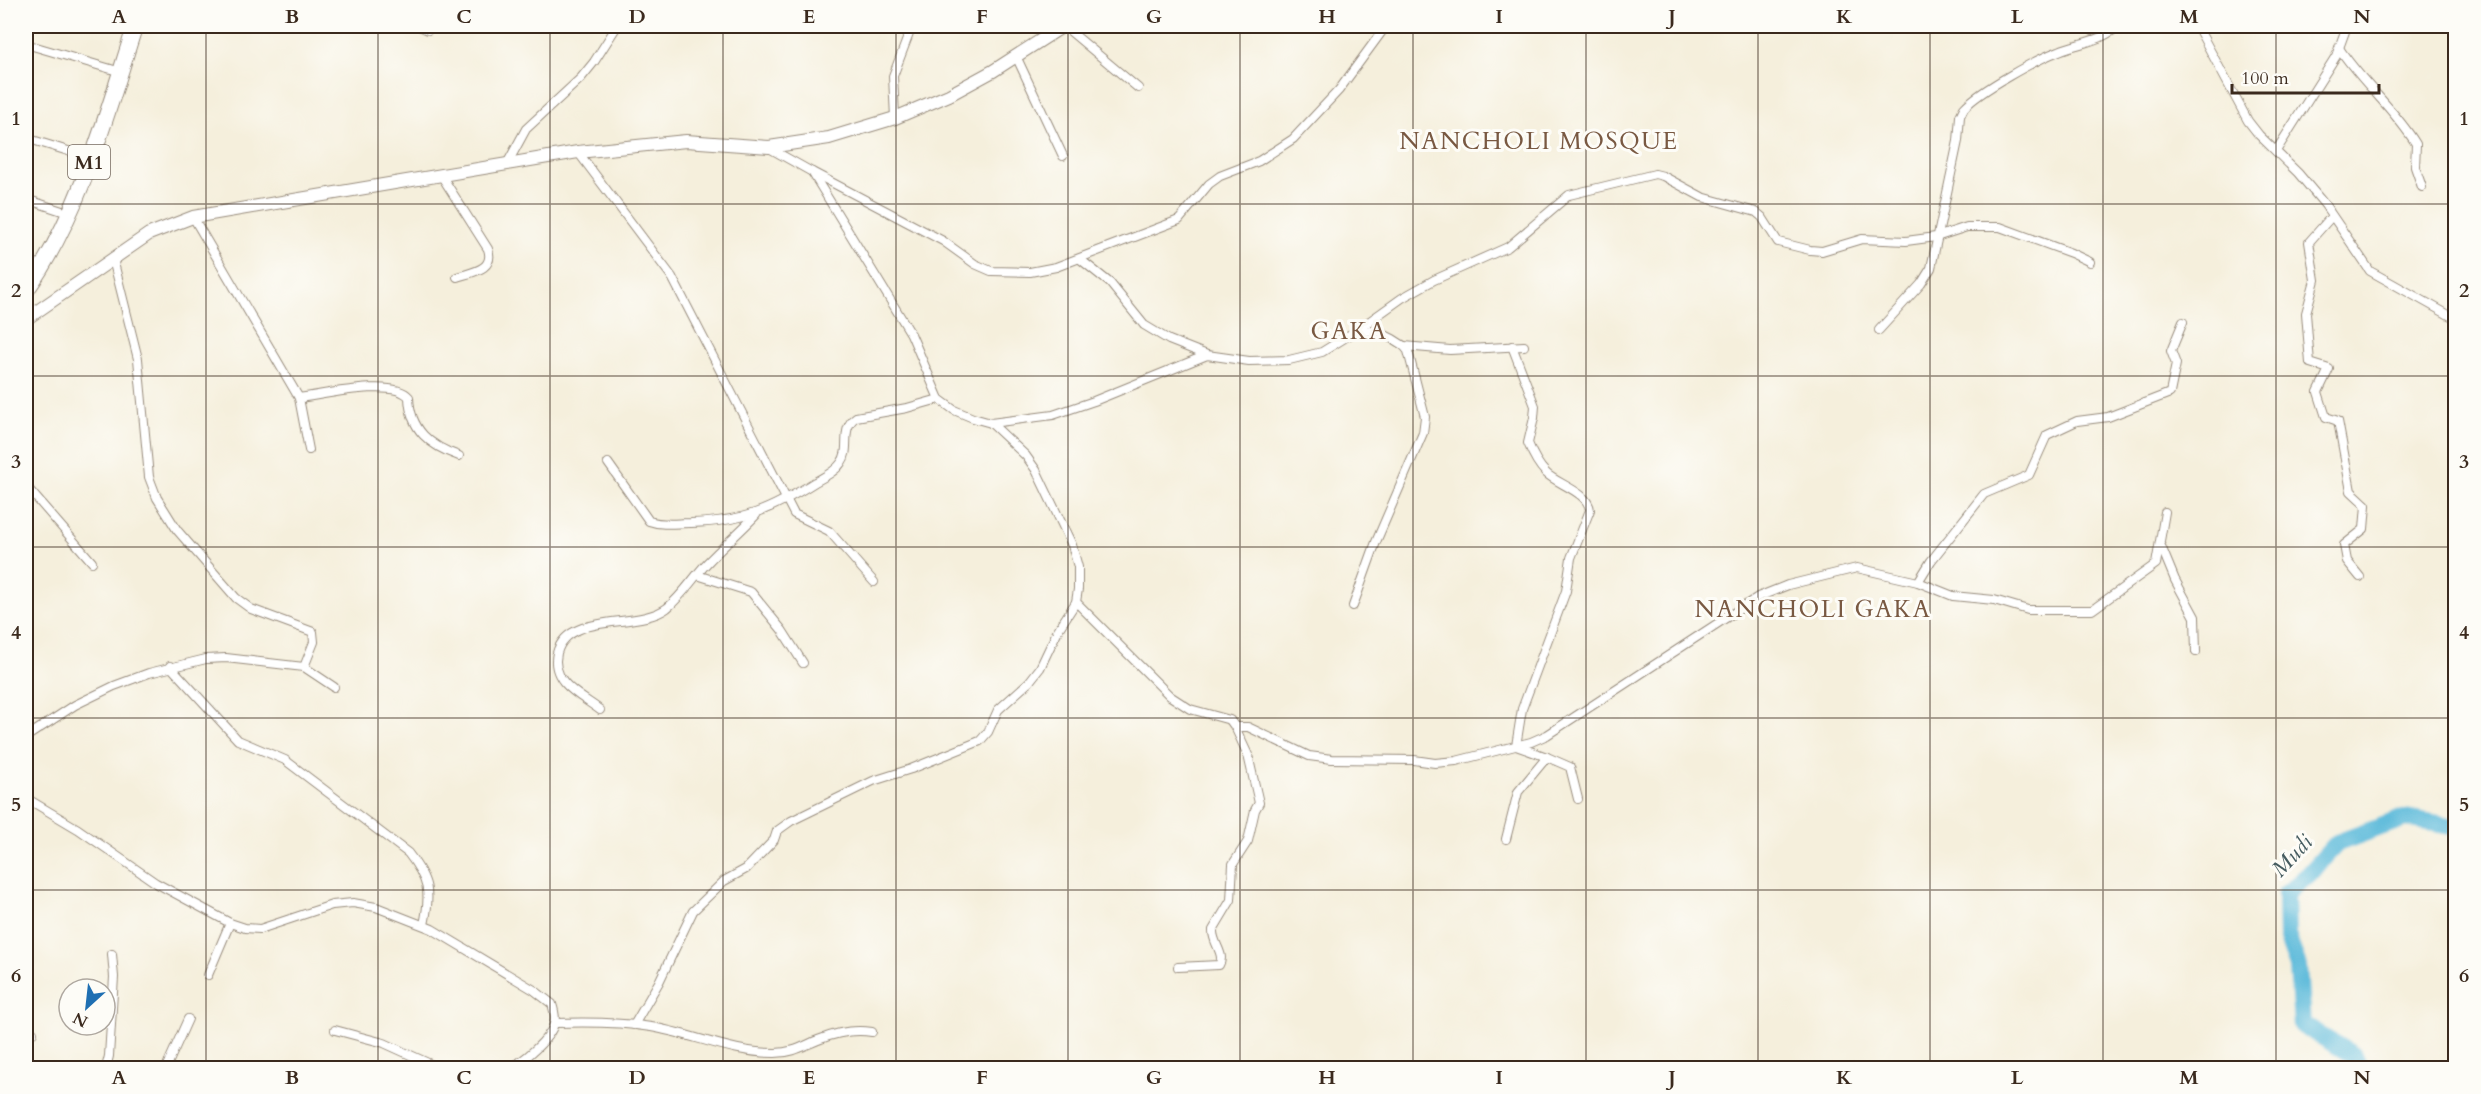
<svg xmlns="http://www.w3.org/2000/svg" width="2481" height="1094" font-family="Cardo,serif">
<rect width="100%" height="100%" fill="#fdfcf7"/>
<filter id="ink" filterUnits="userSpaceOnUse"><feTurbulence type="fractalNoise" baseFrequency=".0167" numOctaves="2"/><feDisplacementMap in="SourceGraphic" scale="12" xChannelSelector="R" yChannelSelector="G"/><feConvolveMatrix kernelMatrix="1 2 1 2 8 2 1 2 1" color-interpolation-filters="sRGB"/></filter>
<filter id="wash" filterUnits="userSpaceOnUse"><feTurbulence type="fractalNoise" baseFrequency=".008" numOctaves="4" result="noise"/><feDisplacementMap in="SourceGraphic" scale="24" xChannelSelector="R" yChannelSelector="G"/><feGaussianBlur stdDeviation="1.35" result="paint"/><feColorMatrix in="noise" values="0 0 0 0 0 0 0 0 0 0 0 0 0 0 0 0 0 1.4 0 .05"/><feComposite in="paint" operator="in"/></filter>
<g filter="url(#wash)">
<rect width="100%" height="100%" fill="#f5efdc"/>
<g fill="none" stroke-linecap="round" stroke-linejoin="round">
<polyline stroke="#5bbada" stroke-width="18" points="2358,1068 2353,1055 2302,1025 2298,967 2287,935 2286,894 2309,874 2337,843 2405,818 2456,827"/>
</g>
</g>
<g filter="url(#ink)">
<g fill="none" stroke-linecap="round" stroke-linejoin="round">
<defs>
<g id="street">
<polyline points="419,26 428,30"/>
<polyline points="1064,26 1138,88"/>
<polyline points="2197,26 2248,121 2259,135 2298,173 2325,205 2370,271 2456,319"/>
<polyline points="26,44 121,72"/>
<path d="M2339,48C2362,83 2394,108 2416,144L2415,167L2422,187"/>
<polyline points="1016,56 1063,156"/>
<polyline points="895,118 893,76 912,26"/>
<polyline points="26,138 91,158"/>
<polyline points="769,148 812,172 911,334 939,399 954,410 973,418 991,423 1053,415 1094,401 1207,355 1249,361 1289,360 1322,352 1351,334 1370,331 1379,332 1393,339 1404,346 1408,351 1425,417 1423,433 1376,542 1353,606"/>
<polyline points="2276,151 2336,56 2347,26"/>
<polyline points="578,152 672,277 794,514 829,531 874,582"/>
<polyline points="507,164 526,129 581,78 594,62 617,26"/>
<polyline points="812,172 943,241 975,264 991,271 1030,272 1056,267 1179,220 1209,184 1220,176 1259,161 1293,139 1339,90 1386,26"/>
<path d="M441,175L488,249C495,270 472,272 457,277"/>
<polyline points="26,199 68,213"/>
<polyline points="2332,216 2309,242 2315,280 2306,313 2310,363 2329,369 2318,392 2326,417 2338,421 2351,491 2366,505 2364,529 2344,545 2347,561 2360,577"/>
<polyline points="193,217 299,398 309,450"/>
<polyline points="113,259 138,359 149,477 157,498 177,530 236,598 251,609 313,632 314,642 304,667"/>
<polyline points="1080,259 1110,283 1144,325 1169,340 1207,355"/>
<path d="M1879,330L1921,284L1931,268L1958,141L1960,116L1964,108C1979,91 2037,59 2059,51C2078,43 2103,41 2118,26"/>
<polyline points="1353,333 1402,298 1434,280 1508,247 1569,195 1655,174 1663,176 1702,197 1756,212 1762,217 1778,242 1810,250 1822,251 1862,239 1906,241 1936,237 1967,227 2000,227 2071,253 2090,262"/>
<polyline points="1404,346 1450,350 1524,346"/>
<path d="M299,398C323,395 394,378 409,397C410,430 430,446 459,456"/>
<path d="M608,463L649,521C663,526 677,523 691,523C745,521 769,511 815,482C824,477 835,472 841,463C852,449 839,429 856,417L907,408L939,399"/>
<polyline points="26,486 92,562"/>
<polyline points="2161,546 2175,580 2195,617 2196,652"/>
<polyline points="697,575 751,592 782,630 803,663"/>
<polyline points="1918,582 1931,561 1984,494 2029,475 2047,435 2077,421 2108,417 2170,393 2176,364 2171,351 2183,322"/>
<polyline points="1076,602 1170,696 1190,709 1230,720 1235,727 1248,727 1309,756 1332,759 1414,760 1435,763 1456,761 1531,742 1547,735 1758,597 1788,585 1857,568 1918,582 1953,596 1994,600 2028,610 2092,610 2156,564 2165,512"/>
<path d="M170,666L238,740L285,760L408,853C429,880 431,892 424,925"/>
<path d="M600,710C580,695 550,682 557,653C568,611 638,630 667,608C682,596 693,578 707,563C722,547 740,532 756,515"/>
<polyline points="26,737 75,705 114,686 149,673 206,659 226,658 304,667 334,687"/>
<polyline points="1547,757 1570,767 1578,799"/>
<path d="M26,798L78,829L156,883L230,923L245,928L260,929L332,905L353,903L376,907L432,929L534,990L552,1004C554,1010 556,1018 554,1024C550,1039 523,1062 509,1068"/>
<path d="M1506,839L1518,792L1547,757L1516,746L1522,709L1566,591L1571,558L1590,510C1588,492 1557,484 1546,473C1538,465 1532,453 1528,443L1534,418L1535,406L1512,346"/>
<path d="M1178,967L1219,965C1226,954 1212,943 1213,930L1231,900L1233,864L1248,841L1255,810L1259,803L1248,755L1235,727"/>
<polyline points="208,975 230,923"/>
<path d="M555,1023C586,1022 619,1022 651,1027C693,1034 732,1053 775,1053C793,1053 803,1046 818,1040C835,1033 854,1029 872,1032"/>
<polyline points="634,1025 659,982 693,911 724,881 746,869 774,840 777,831 791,821 873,781 911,769 980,741 988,732 998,710 1029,682 1040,668 1058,630 1076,602 1078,589 1078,567 1072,545 1036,470 1026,456 991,423"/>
<polyline points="335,1030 384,1043 439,1068"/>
<polyline points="26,1033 33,1033"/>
<polyline points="106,1068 109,1056 114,977 112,954"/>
<polyline points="166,1068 188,1019"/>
</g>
<polyline id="secondary" points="26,319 149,234 193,217 578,152 686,141 769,147 829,138 895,118 949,95 993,71 1063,26"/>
<path id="highway" d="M26,291C80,215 107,113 135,26"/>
</defs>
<use href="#street" stroke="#988c7d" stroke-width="10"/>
<use href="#secondary" stroke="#988c7d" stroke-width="14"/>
<use href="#highway" stroke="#988c7d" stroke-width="17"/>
<use href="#street" stroke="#fff" stroke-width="8"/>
<use href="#secondary" stroke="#fff" stroke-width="12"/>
<use href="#highway" stroke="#fff" stroke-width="15"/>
</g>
</g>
<path fill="none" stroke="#3b2a1e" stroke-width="1.5" stroke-opacity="0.55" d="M206,26V1068M378,26V1068M550,26V1068M723,26V1068M896,26V1068M1068,26V1068M1240,26V1068M1413,26V1068M1586,26V1068M1758,26V1068M1930,26V1068M2103,26V1068M2276,26V1068M26,204H2456M26,376H2456M26,547H2456M26,718H2456M26,890H2456"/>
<g text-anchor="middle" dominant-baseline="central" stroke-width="6" stroke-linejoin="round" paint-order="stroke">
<rect fill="#fdfcf7" stroke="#75695f" stroke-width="1.5" x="68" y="145" width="42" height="34" rx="4.5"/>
<g font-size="20" font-weight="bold" fill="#3b2a1e">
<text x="89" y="162">M1</text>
</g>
<g font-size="22" font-style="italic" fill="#465c60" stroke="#fdfcf7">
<text transform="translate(2292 856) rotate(-47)">Mudi</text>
</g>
<g font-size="24" letter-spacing="1.5" fill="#795942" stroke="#fdfcf7">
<text x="1539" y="141">NANCHOLI MOSQUE</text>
<text x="1349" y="331">GAKA</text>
<text x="1813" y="609">NANCHOLI GAKA</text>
</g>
</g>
<rect width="2481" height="1094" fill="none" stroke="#fdfcf7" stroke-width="66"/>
<g transform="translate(87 1007) rotate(207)"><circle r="28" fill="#fdfcf7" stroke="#afa8a0" stroke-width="1.5"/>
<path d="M0-4.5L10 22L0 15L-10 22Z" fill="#1f6fb2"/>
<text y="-9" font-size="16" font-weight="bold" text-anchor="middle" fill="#3b2a1e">N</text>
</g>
<path d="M2232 84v9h147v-9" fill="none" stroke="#3b2a1e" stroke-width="3"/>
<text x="2241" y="84" font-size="18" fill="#3b2a1e" stroke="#fdfcf7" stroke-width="4.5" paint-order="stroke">100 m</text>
<rect x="33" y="33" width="2415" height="1028" fill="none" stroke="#3b2a1e" stroke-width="2"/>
<g font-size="20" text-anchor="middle" font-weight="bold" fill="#3b2a1e">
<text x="119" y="23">A</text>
<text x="292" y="23">B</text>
<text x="464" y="23">C</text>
<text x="637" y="23">D</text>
<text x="809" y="23">E</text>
<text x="982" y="23">F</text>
<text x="1154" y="23">G</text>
<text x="1327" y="23">H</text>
<text x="1499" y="23">I</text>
<text x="1672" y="23">J</text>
<text x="1844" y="23">K</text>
<text x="2017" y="23">L</text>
<text x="2189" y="23">M</text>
<text x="2362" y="23">N</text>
<text x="16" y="125">1</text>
<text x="2464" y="125">1</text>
<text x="16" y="297">2</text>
<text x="2464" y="297">2</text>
<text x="16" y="468">3</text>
<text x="2464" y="468">3</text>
<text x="16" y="639">4</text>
<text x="2464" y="639">4</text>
<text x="16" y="811">5</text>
<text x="2464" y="811">5</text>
<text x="16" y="982">6</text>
<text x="2464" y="982">6</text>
<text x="119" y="1084">A</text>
<text x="292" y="1084">B</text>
<text x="464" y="1084">C</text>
<text x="637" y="1084">D</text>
<text x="809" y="1084">E</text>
<text x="982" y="1084">F</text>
<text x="1154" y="1084">G</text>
<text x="1327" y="1084">H</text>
<text x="1499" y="1084">I</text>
<text x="1672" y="1084">J</text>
<text x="1844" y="1084">K</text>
<text x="2017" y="1084">L</text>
<text x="2189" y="1084">M</text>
<text x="2362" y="1084">N</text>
</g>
</svg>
